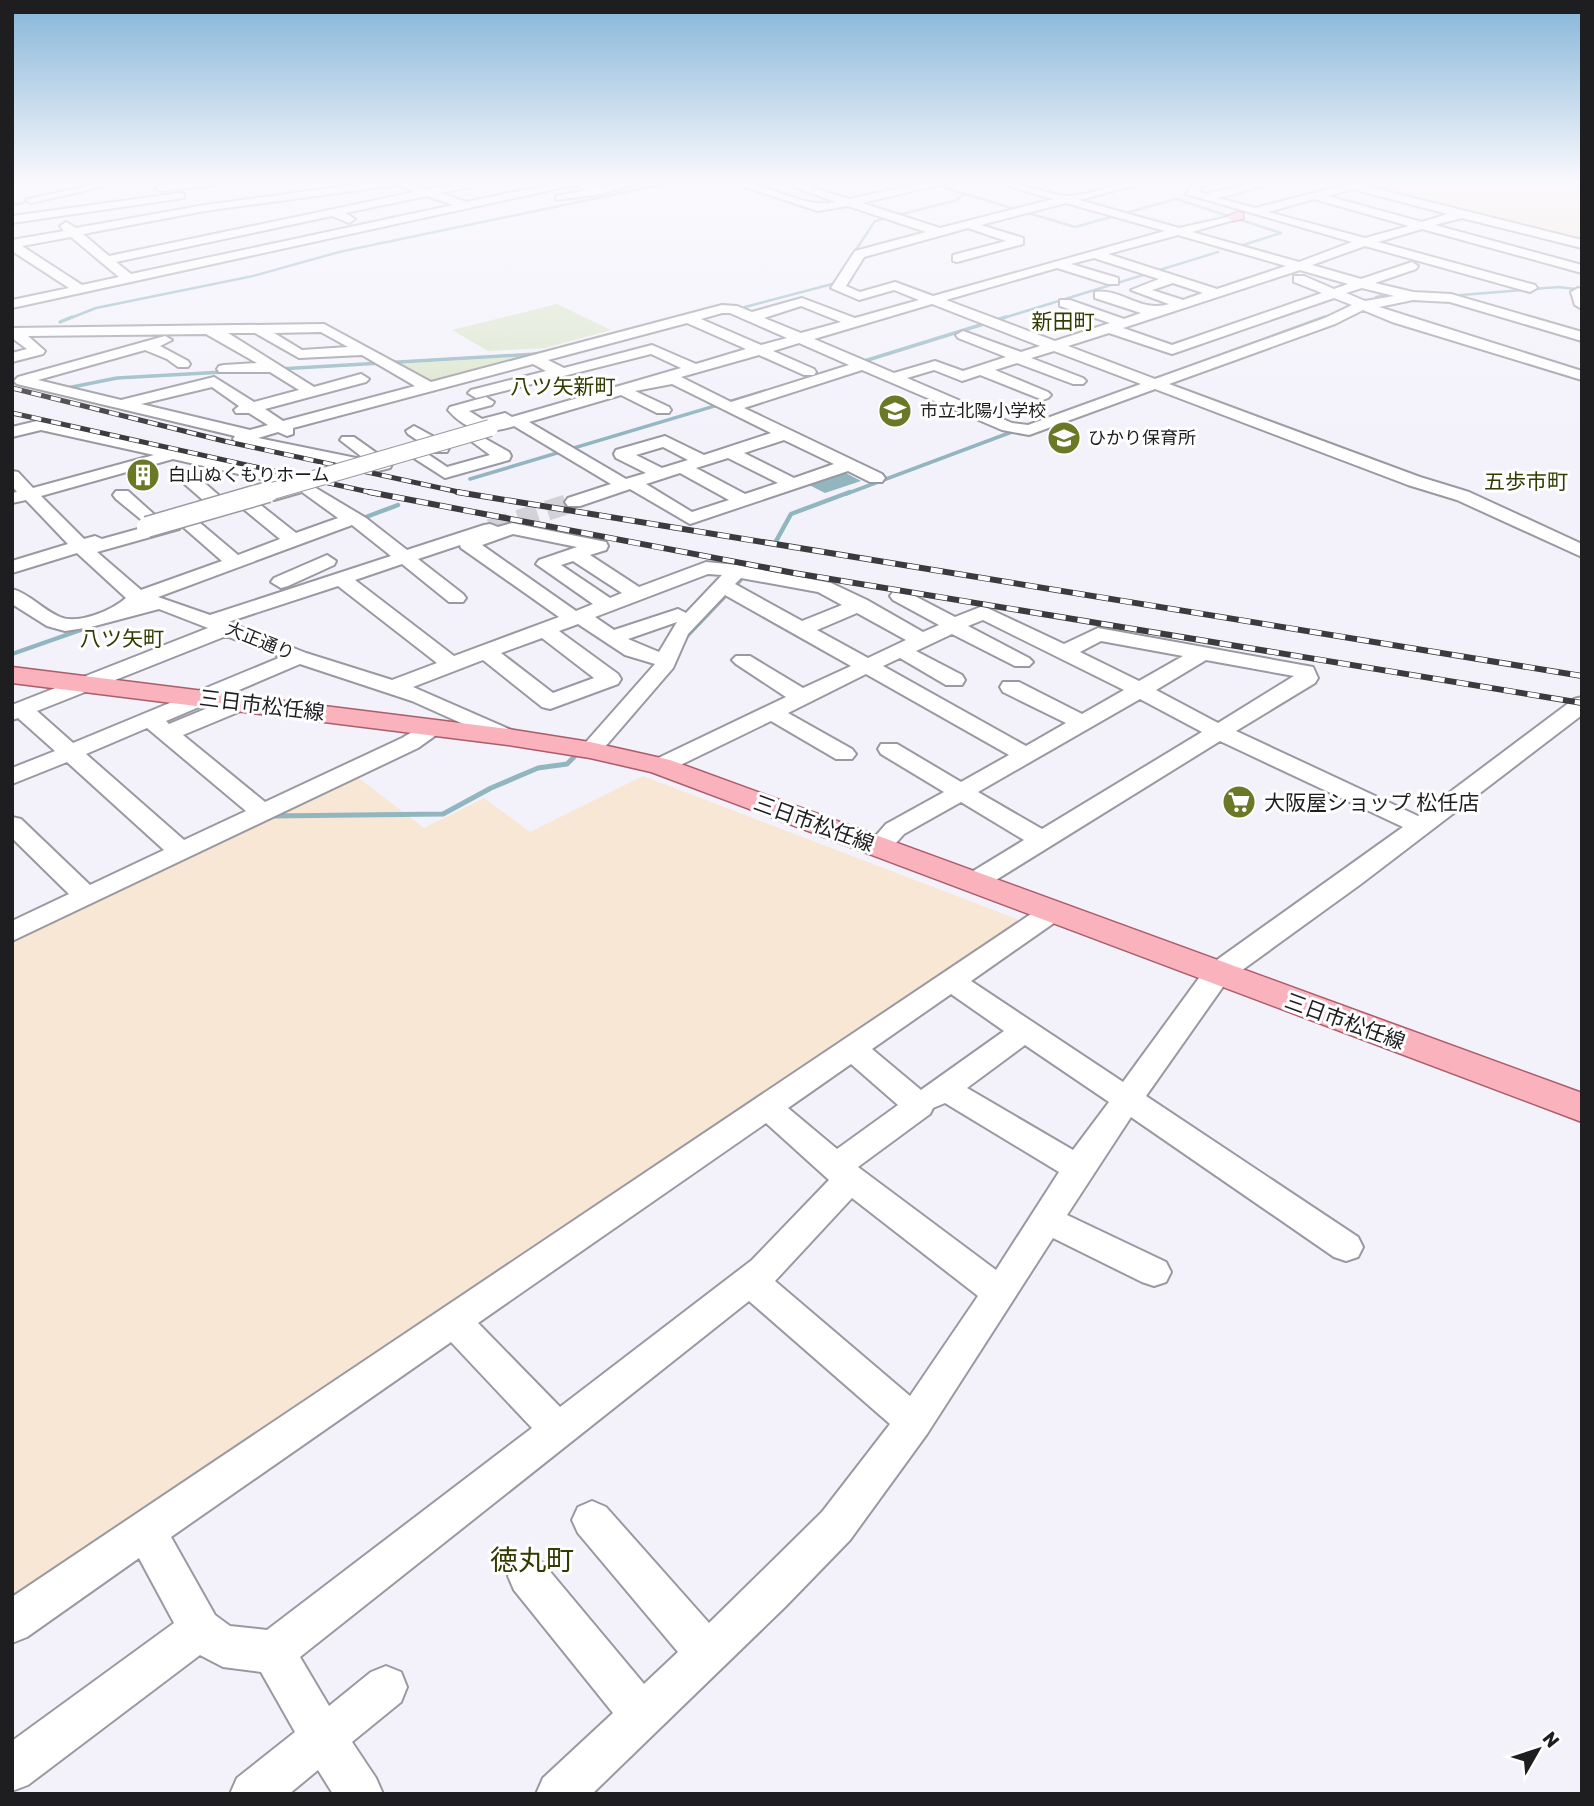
<svg xmlns="http://www.w3.org/2000/svg" width="1594" height="1806" font-family="Rubik,'Noto Sans JP',sans-serif">
<rect width="100%" height="100%" fill="#f3f2fb"/>
<g fill="#f7e7d4">
<polygon points="1382,181 1566,181 1582,184 1582,244 1360,186"/>
<polygon points="355,775 424,828 484,798 530,832 643,776 1019,920 12,1609 12,941"/>
</g>
<g fill="#dbe6cc">
<polygon points="557,304 611,330 545,348 488,351 452,330"/>
<polygon points="538,356 430,384 394,364"/>
</g>
<polygon fill="#91b6c0" points="844,472 861,481 825,493 809,485"/>
<g fill="none" stroke-linecap="round" stroke-linejoin="round">
<g stroke="#91b6c0" stroke-width="2.5">
<polyline points="922,181 1075,227 1176,199 1281,233 1240,246"/>
<polyline points="12,205 23,203"/>
<polyline points="851,257 875,221 957,200 964,194"/>
<polyline points="1449,296 1559,287 1582,290"/>
<polyline points="1376,297 1394,293"/>
<polyline points="745,307 836,283 838,280"/>
<polyline points="68,319 96,308 253,276 339,252 679,181"/>
<polyline points="700,319 726,312"/>
<polyline points="1000,319 1218,252"/>
<polyline points="1320,319 1337,313"/>
</g>
<g stroke="#91b6c0" stroke-width="3.5">
<polyline points="697,320 707,317"/>
<polyline points="60,322 72,317"/>
<polyline points="858,363 1006,317"/>
<polyline points="279,369 536,354"/>
<polyline points="1150,381 1325,317"/>
<polyline points="67,388 117,378 223,372"/>
<polyline points="1075,408 1108,396"/>
<polyline points="470,479 765,391"/>
<polyline points="846,494 1017,430"/>
</g>
<g stroke="#91b6c0" stroke-width="4.5">
<polyline points="358,520 398,505"/>
<polyline points="775,543 791,514 850,492"/>
<polyline points="736,585 751,567"/>
<polyline points="685,638 726,595"/>
<polyline points="12,654 92,626"/>
</g>
<polyline stroke="#91b6c0" stroke-width="5" points="271,816 443,814 491,788 538,768 567,764 574,757"/>
<polyline stroke="#d3d2da" stroke-width="20" stroke-dasharray="20 10" stroke-linecap="butt" points="490,529 574,502"/>
<defs>
<g id="minor">
<polygon points="108,181 127,181 31,203 25,200"/>
<polygon points="199,181 231,181 226,184 161,191 155,188 161,185"/>
<path d="M384,181H404L429,189L471,181H490L489,183L441,193L466,202L567,181H585L602,188L620,183L618,181H633L637,184L601,194L556,200V196L587,190L574,185L12,308V300L69,288L12,251V240L64,231L60,226L66,222L76,228L205,205ZM397,185L415,192L109,256L83,234L205,211ZM427,196L453,205L131,274L116,262L332,216L349,223L355,219L345,213ZM71,237L119,277L82,285L22,246Z"/>
<path d="M732,181C767,181 802,210 836,202L792,186L807,181H826L810,187L849,199L931,181H948L947,183L862,203L940,228L1053,199L997,183L996,181C1020,181 1041,193 1065,196C1083,198 1119,181 1144,181L1143,183L1079,200L1179,228L1237,215V219L1192,232L1299,262L1352,242L1186,194L1194,183L1220,181L1202,187L1199,192L1205,194L1260,181H1277L1276,183L1218,198L1255,208L1360,181H1376L1365,186L1582,240V248L1462,218L1435,225L1582,265V273L1422,229L1378,242L1535,285L1537,288L1530,292L1365,246L1312,265L1361,279L1412,262L1418,266L1416,269L1375,283L1413,292L1451,294L1582,332V341L1450,302L1413,300L1379,307L1582,371V380L1392,322L1363,310L1335,324L1169,384L1420,477L1469,492L1582,544V557L1457,500L1408,485L1155,389L1029,435L1002,430L862,370L744,408L882,474L885,478L882,482H870L848,471L690,524L630,489L580,506H568L565,502L568,498L611,484L514,426C488,434 468,433 448,410L450,407L486,397L494,402L492,405L469,411L482,419L505,413L512,417L681,368L651,354L476,398L468,393L471,390L546,371L533,364L293,428V434L287,436L278,432L258,438L366,460L340,440L342,437H354L392,464L390,468L378,471L351,468L241,444L235,442L233,439L235,436L17,384L14,381L18,377L165,336L172,340L160,346L188,361L190,364L188,367H178L167,359L145,350L38,380L121,400L214,377L254,402L299,390L270,372H219L217,369L219,366L224,365L257,363L206,334L28,336L45,351L43,354L12,362V353L27,349L12,338V328L324,324L431,382L722,305L737,306L752,312L802,298L855,318L919,300L894,290L859,300L831,288L855,251L926,232L848,206L818,211L733,183ZM1352,189L1448,214L1422,222L1327,196ZM1314,199L1409,226L1365,238L1268,212ZM1066,203L1165,231L933,296L895,282L860,292L846,286L864,257L968,228L1006,241L953,255V261L957,262L1023,244V238L981,225ZM1178,235L1286,266L1217,289L1108,254ZM1094,258L1159,279L1131,290L1169,304C1140,313 1121,288 1095,292V298L1141,313L1124,319L1070,300H1060V306L1110,323L1055,341L946,300L1057,268L1108,284H1118V278L1071,264ZM1300,270L1348,284L1334,289L1304,276H1294V282L1322,293L1172,345L1123,328ZM1173,283L1203,293L1183,300L1152,290ZM1362,288L1394,296L1365,301L1346,293ZM1334,298L1352,305L1325,318L1155,379L1068,346L1109,333L1172,354ZM932,304L1040,346L1021,352L963,331L956,335L958,338L1006,357L963,371L935,361L894,373L814,339ZM801,306L841,322L801,333L764,318ZM722,313H730L787,338L761,345L701,319ZM687,323L746,349L696,364L652,345L564,368L548,360ZM321,332L348,347L302,350L274,333ZM228,333H255L299,358L362,355L415,386L283,421L265,409L366,382L369,379L361,374L314,387ZM799,343L849,365L731,402L681,377L759,355L804,375H814L816,372L814,369L773,351ZM1054,351L1141,384L1028,425L1012,423L907,378L934,370L962,381L980,375L1043,400L1048,398L1051,395L1048,392L995,370L1017,363L1073,384H1083L1086,381L1083,378L1031,358ZM672,384L771,433L704,455L665,436L616,450L614,454L616,458L646,473L626,479L529,422L621,395L657,413H669L671,410L669,407L635,391ZM212,387L239,406L234,410L236,413H249L268,425L250,430L141,404ZM784,440L834,464L794,478L744,453ZM663,447L688,460L662,468L636,455ZM728,458L778,483L745,494L696,468ZM680,473L729,500L692,512L646,484Z"/>
<polygon points="1567,181 1582,181 1582,186 1568,183"/>
<polygon points="180,193 184,194 184,198 12,223 12,216"/>
<polygon points="1578,288 1582,289 1582,309 1575,305 1571,292"/>
<path d="M41,420L287,475L296,480L287,485L173,459L41,496L84,539L95,536L102,539L149,526L116,499L113,495L116,491H128L157,517L158,523L178,521L187,516L193,517L238,555L280,539L241,507L238,503L241,499H253L296,533L338,518L302,492L274,500L265,495L268,491L304,481L366,518L407,550L484,525L490,524L498,527L512,523L606,542L608,546L606,550L590,555L639,587L706,562L737,565L831,583L867,600L923,632L939,625L893,600L890,596L893,592H907L955,617L983,606L1064,644L1098,628L1313,667L1318,678L1315,683L1236,731L1418,816L1574,699L1582,697V715L1361,884L1227,981L1146,1096L1358,1237L1363,1247L1358,1257L1346,1261L1334,1257L1131,1117L1067,1215L1166,1262L1171,1272L1166,1282L1154,1286L1142,1282L1053,1238L927,1434L850,1540L785,1607L592,1794H536L543,1778L613,1713L514,1590L508,1576L514,1562L528,1556L542,1562L644,1684L678,1652L578,1533L572,1520L578,1507L592,1501L606,1507L709,1623L822,1512L890,1424L749,1301L300,1657L329,1706L371,1672L386,1666L401,1672L407,1687L401,1702L352,1742L376,1778L383,1794H333L318,1770L289,1794H230L237,1778L295,1732L261,1672L223,1667L200,1655L28,1785L12,1791V1741L174,1623L139,1558L27,1637L12,1643V1597L1043,906L1052,903L1061,906L1065,912L1061,918L971,981L1123,1082L1207,967L1403,827L1220,741L983,888L974,890L965,888L961,882L965,876L1024,840L961,802L904,834L888,852L879,855L870,852L866,847L886,824L944,792L881,754L878,749L881,744H897L961,782L1009,755L866,674L788,713L852,749L856,754L852,759H836L771,721L668,771H652L648,766L652,761L786,697L736,664L732,660L736,656H750L803,688L851,666L725,595L688,634L673,668L598,755H582L579,750L655,664L625,655L578,624L559,631L618,674L621,679L618,684L550,709L542,707L483,660L413,687L516,732L519,737L516,742L508,744L412,701L300,664L166,721L169,724L232,698H248L251,703L248,708L183,735L265,802L402,738L427,723H443L446,728L418,748L12,941V921L69,894L12,838V817L21,819L90,885L164,850L67,762L12,784V768L55,751L18,718L12,720V705L208,628L159,609L91,627L65,631L47,626L12,604V589C30,594 43,610 60,617C79,625 112,610 126,598L77,553L12,573V561L68,544L26,500L12,503V493L17,492L12,486V471L18,472L33,488L154,455L41,430L12,437V427ZM352,525L391,556L210,615L158,597ZM182,526L222,561L141,590L97,552L179,529ZM513,534L577,547L539,560L536,564L593,604L576,611L482,545ZM460,545L461,548L559,617L454,656L355,580L402,564L449,602H463L466,598L463,594L418,559ZM573,561L622,593L610,598L561,565ZM708,574L722,575L686,613L678,609L614,630L595,617ZM741,578L818,592L842,605L802,621L735,584ZM338,586L437,663L392,680L306,653L228,622ZM857,613L906,640L868,658L817,630ZM983,620L1124,690L1082,714L1019,682H1003L1000,687L1003,692L1066,723L1026,746L883,666L900,658L946,685H962L965,680L962,675L916,651L952,634L1015,666H1029L1033,662L1029,658L968,626ZM677,622L659,652L628,639ZM226,636L281,657L73,743L37,711ZM542,638L594,678L553,693L501,653ZM1101,641L1183,656L1139,681L1080,652ZM1206,660L1294,676L1218,723L1156,690ZM1140,699L1202,732L1042,829L978,792ZM147,728L246,811L184,840L86,754ZM951,994L1004,1031L921,1090L872,1049ZM1025,1045L1109,1102L1073,1150L967,1088ZM851,1064L898,1105L837,1149L788,1108ZM945,1103L1059,1172L996,1270L858,1167L930,1114L933,1108ZM766,1123L829,1180L752,1260L560,1407L478,1323ZM852,1198L978,1296L910,1396L775,1281ZM451,1342L532,1428L267,1630L230,1626L215,1615L171,1537Z"/>
<polygon points="414,426 447,444 449,448 447,452 435,452 408,434 406,431"/>
<polygon points="475,433 509,452 511,456 509,460 445,478 409,455 411,451 423,451 447,467 490,455 467,438"/>
<polygon points="186,471 192,472 223,499 226,503 223,507 211,507 180,480 177,476"/>
<polygon points="327,555 336,561 334,565 288,586 281,588 271,582 274,578"/>
</g>
<g id="major">
<polygon points="1238,212 1243,213 1243,219 1233,221 1226,217"/>
<polygon points="12,667 508,729 590,742 670,760 1582,1093 1582,1122 651,772 590,758 508,745 12,683"/>
</g>
</defs>
<use href="#minor" stroke="#9a99a2" stroke-width="4"/>
<use href="#major" stroke="#ab5c6a" stroke-width="3"/>
<use href="#minor" fill="#fff" fill-rule="evenodd"/>
<use href="#major" fill="#fab2bd" fill-rule="evenodd"/>
<defs>
<g id="rail-far1">
<polyline points="12,388 224,441 468,494"/>
<polyline points="12,413 378,494"/>
</g>
<g id="rail">
<polyline points="369,492 794,573 1582,703"/>
<polyline points="457,492 1582,676"/>
</g>
</defs>
<use href="#rail-far1" stroke="#3b3b3f" stroke-width="5"/>
<use href="#rail" stroke="#3b3b3f" stroke-width="6"/>
<use href="#rail-far1" stroke="#fff" stroke-width="3.5" stroke-dasharray="10" stroke-linecap="butt"/>
<use href="#rail" stroke="#fff" stroke-width="4.5" stroke-dasharray="12" stroke-linecap="butt"/>
<defs>
<polyline id="minor-bridge-far1" points="262,494 490,428"/>
<polyline id="minor-bridge" points="147,527 268,492"/>
</defs>
<use href="#minor-bridge-far1" stroke="#9a99a2" stroke-width="18" stroke-linecap="butt"/>
<use href="#minor-bridge" stroke="#9a99a2" stroke-width="23" stroke-linecap="butt"/>
<use href="#minor-bridge-far1" stroke="#fff" stroke-width="16"/>
<use href="#minor-bridge" stroke="#fff" stroke-width="20"/>
</g>
<linearGradient id="sky" x2="0" y2="1"><stop stop-color="#85b5d8"/><stop offset="0.42" stop-color="#faf9fd"/><stop offset="1" stop-color="#faf9fd" stop-opacity="0"/></linearGradient>
<rect width="1594" height="433" fill="url(#sky)"/>
<defs>
<symbol id="school-disc" viewBox="-11 -11 22 22"><circle r="9.5" fill="#6b7926" stroke="#fff"/><path d="M0-5L7-2L0 1L-7-2ZM-4 1L0 2.5L4 1V4Q0 6-4 4Z" fill="#fff"/></symbol>
<symbol id="building-disc" viewBox="-11 -11 22 22"><circle r="9.5" fill="#6b7926" stroke="#fff"/><path d="M-4-6H4V6H1V3H-1V6H-4ZM-2.5-4.3h1.7v1.8h-1.7ZM.8-4.3h1.7v1.8H.8ZM-2.5-1h1.7V.8h-1.7ZM.8-1h1.7V.8H.8Z" fill="#fff"/></symbol>
<symbol id="supermarket-disc" viewBox="-11 -11 22 22"><circle r="9.5" fill="#6b7926" stroke="#fff"/><path d="M-6-5.5h2.5l.6 2H6L4.5 2H-2.5L-4.4-4H-6ZM-1.5 3.2a1.3 1.3 0 1 0 .1 0ZM3 3.2a1.3 1.3 0 1 0 .1 0Z" fill="#fff"/></symbol>
</defs>
<g fill-rule="evenodd">
<use href="#school-disc" x="876" y="392" width="38" height="38"/>
<use href="#school-disc" x="1045" y="419" width="38" height="38"/>
<use href="#building-disc" x="124" y="456" width="38" height="38"/>
<use href="#supermarket-disc" x="1220" y="783" width="38" height="38"/>
</g>
<g text-anchor="middle" dominant-baseline="central" stroke-width="6" stroke-linejoin="round" paint-order="stroke">
<g font-size="18" fill="#1e1e21" stroke="#fff" text-anchor="start">
<text x="920" y="411">市立北陽小学校</text>
<text x="1088" y="438">ひかり保育所</text>
<text x="168" y="475">白山ぬくもりホーム</text>
</g>
<g font-size="18" fill="#1e1e21" stroke="#fff">
<text transform="translate(260 641) rotate(22)">大正通り</text>
</g>
<g font-size="21" fill="#333b00" stroke="#fff">
<text x="1063" y="321">新田町</text>
<text x="563" y="386">八ツ矢新町</text>
<text x="1526" y="481">五歩市町</text>
<text x="122" y="638">八ツ矢町</text>
</g>
<g font-size="21" fill="#1e1e21" stroke="#fff">
<text transform="translate(262 705) rotate(7)">三日市松任線</text>
<text transform="translate(814 823) rotate(20)">三日市松任線</text>
<text transform="translate(1345 1021) rotate(20)">三日市松任線</text>
</g>
<g font-size="21" fill="#1e1e21" stroke="#fff" text-anchor="start">
<text x="1264" y="802">大阪屋ショップ 松任店</text>
</g>
<g font-size="28" fill="#333b00" stroke="#fff">
<text x="532" y="1560">徳丸町</text>
</g>
</g>
<rect width="1594" height="1806" fill="none" stroke="#1e1e21" stroke-width="28"/>
<g transform="translate(1538 1750) rotate(51)" stroke="#ffffff" stroke-width="5" paint-order="stroke">
<path d="M0-5L12 26L0 18L-12 26Z" fill="#1e1e21"/>
<text y="-10" font-size="19" font-weight="bold" text-anchor="middle" fill="#1e1e21">N</text>
</g>
</svg>
